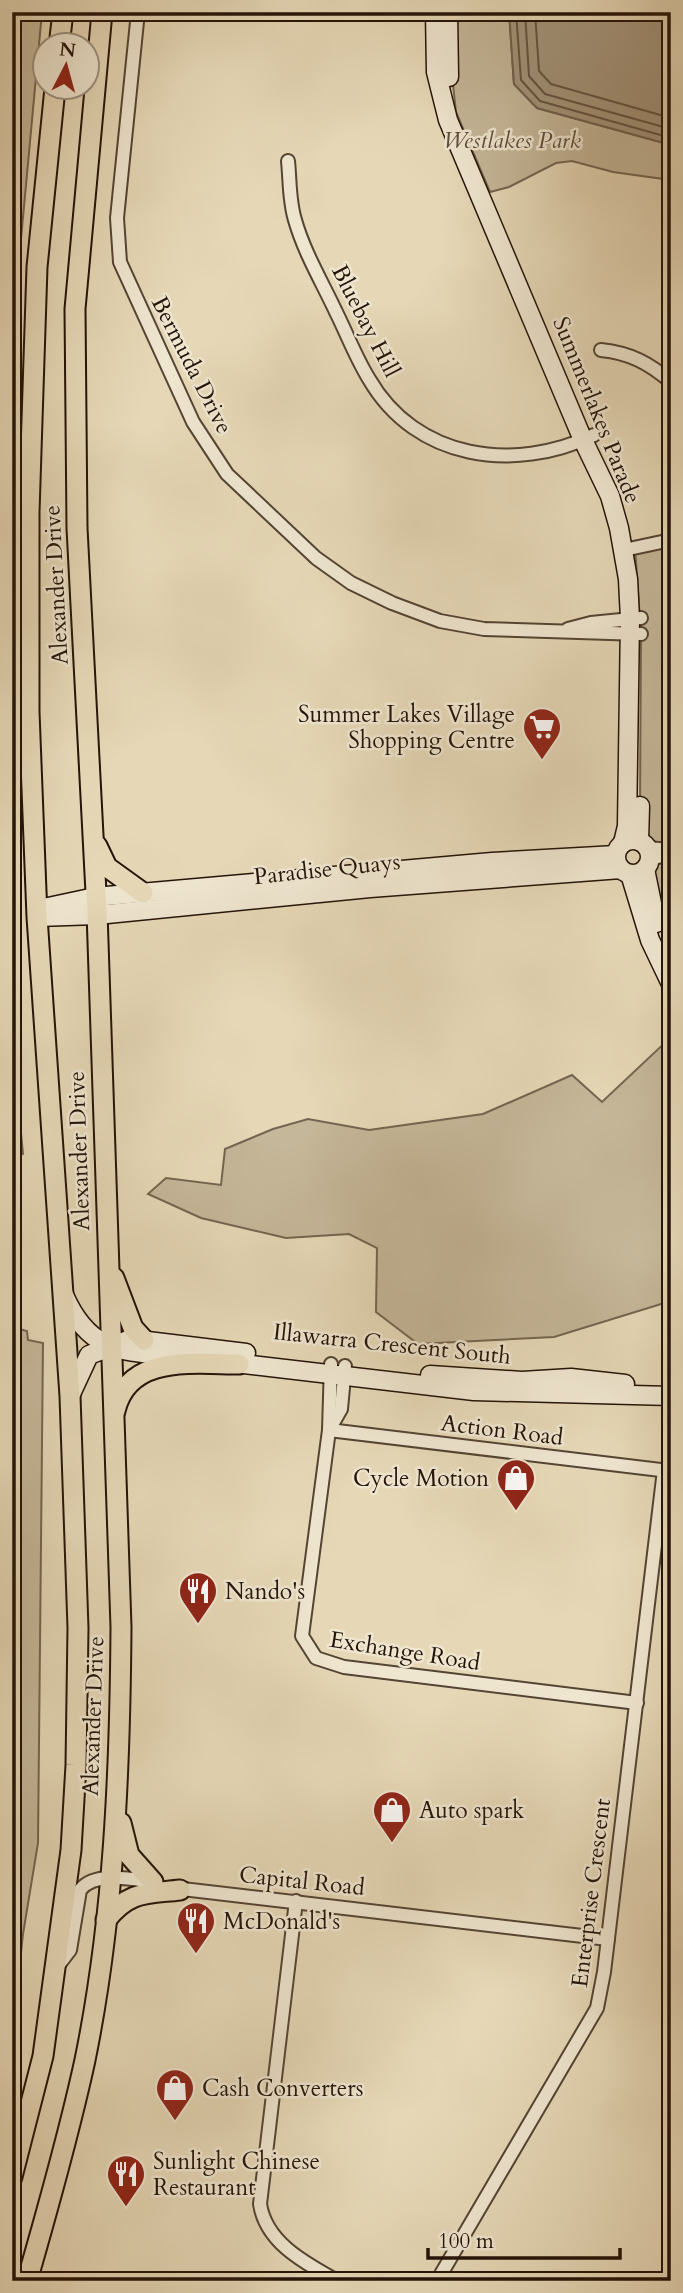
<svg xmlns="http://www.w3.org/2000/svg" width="683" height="2293" font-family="Cardo,serif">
<rect width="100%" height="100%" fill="#e6d8b7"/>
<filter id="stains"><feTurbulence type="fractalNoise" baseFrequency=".00286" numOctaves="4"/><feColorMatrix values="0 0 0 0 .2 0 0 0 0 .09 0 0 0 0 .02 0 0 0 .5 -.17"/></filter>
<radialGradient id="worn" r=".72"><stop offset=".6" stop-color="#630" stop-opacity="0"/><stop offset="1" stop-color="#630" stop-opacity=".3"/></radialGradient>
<g fill="#c5b799" stroke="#746550" stroke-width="2">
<polygon points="12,12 42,12 21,239 12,244"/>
<polygon points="448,12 509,12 514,84 537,108 671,145 671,180 613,172 572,161 556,163 509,187 490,192 456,112 447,29"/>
<polygon points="671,540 671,951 654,912 640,808 641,634 635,548"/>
<polygon points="671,1037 671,1301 554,1337 418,1344 376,1312 377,1248 349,1234 286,1238 201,1218 148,1194 166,1178 221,1185 225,1149 273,1129 308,1119 369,1130 483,1114 572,1075 602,1102"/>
<polygon points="12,1038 23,1154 12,1159"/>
<polygon points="12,1327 27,1331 28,1340 43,1343 38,1843 23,1934 12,2038"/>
</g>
<polygon fill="#a4957c" stroke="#71614e" stroke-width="2" points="509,12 671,12 671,145 537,108 514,84"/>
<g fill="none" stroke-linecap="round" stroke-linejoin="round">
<g stroke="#645442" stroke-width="2">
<polyline points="516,12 521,80 540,101 671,138"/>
<polyline points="525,12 529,76 545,94 671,129"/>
<polyline points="535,12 539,71 551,84 671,118"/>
</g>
<defs>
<g id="street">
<polyline points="138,12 117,218 120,262 193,422 227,474 316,558 351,583 392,603 440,621 484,629 641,634"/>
<path d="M288,161C290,180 289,201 295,220C304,252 322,282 336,312C347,334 356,358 369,379C416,460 514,473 594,435"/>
<path d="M601,350C630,353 649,363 671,382"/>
<polyline points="624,550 671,540"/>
<polyline points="568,629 591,623 641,618"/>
<polyline points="647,848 671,850"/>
<polyline points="650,859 670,854"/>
<polyline points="331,1364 329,1430 302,1636 316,1658 344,1667 637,1703"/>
<polyline points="329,1430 669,1471"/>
<polyline points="329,1430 341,1409 345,1366"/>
<polyline points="174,1888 608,1939"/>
<path d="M296,1901L260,2204C266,2243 305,2263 337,2281"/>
<path d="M57,1967L70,1950L80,1890C95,1871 132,1879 153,1882"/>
<polyline points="437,2281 597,2008 604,1972 664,1470"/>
</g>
<g id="secondary">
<polyline points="435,12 436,72 448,120 583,440 610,496 619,528 628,579 630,619 627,826 623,843"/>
<polyline points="448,12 449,77"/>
<circle cx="633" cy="857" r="17"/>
<polyline points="639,841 640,806"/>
<polyline points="645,869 656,923"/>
<polyline points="630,874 650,940 671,984"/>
<polyline points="39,909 95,897 492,862 616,855"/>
<polyline points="37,917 97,915 370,888 621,869"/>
<path d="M64,1295C93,1361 132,1350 195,1358"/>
<polyline points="226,1362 474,1391 671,1396"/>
<polyline points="430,1375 522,1381 571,1378 625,1384"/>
<polyline points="70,1396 89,1355 131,1339 246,1353"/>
</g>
<g id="primary">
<polyline points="59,46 63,12"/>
<polyline points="97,846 107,867 143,893"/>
<polyline points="114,1278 133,1328 144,1340"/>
<path d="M115,1411C128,1354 193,1364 239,1364"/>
<polyline points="121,1823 129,1855 153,1882"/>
<path d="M106,1920C129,1891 145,1894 180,1890"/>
<polyline points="12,2177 43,2056 71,1850 76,1765 78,1628 70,1396 37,917 29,712 29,512 37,267 55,88"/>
<path d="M27,2281C48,2208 69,2134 85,2060C114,1918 120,1771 121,1627L97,912L77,528L75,309L102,12"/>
</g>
</defs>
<use href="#street" stroke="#544434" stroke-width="16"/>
<use href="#secondary" stroke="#241308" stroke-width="21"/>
<use href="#primary" stroke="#241308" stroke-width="23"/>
<use href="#street" stroke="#efe6d0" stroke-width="12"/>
<use href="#secondary" stroke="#efe6d0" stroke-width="18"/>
<use href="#primary" stroke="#e6d8b7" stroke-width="19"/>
</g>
<defs>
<symbol id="supermarket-pin" viewBox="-11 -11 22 30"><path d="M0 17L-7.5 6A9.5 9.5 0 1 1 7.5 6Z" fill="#8f2418" stroke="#efe6d0"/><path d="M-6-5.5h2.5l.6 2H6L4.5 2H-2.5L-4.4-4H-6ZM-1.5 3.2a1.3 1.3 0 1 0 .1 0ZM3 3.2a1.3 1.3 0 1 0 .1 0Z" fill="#fff"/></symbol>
<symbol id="shop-pin" viewBox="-11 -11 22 30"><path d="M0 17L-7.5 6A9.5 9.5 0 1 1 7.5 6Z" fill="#8f2418" stroke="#efe6d0"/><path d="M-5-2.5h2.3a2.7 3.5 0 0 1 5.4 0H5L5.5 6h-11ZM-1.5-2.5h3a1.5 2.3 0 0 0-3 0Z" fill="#fff"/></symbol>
<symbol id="restaurant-pin" viewBox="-11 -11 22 30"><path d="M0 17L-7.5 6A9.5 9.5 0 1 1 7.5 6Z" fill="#8f2418" stroke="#efe6d0"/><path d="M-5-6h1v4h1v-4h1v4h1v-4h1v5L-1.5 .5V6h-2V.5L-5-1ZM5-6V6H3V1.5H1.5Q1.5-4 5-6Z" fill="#fff"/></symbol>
</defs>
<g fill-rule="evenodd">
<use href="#supermarket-pin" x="520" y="705" width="44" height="60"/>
<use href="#shop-pin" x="494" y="1456" width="44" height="60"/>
<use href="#restaurant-pin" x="176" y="1569" width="44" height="60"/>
<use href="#shop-pin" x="370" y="1788" width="44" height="60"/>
<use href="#restaurant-pin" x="174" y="1899" width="44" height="60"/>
<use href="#shop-pin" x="153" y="2066" width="44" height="60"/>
<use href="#restaurant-pin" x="104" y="2152" width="44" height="60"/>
</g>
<g text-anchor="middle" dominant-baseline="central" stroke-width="5" stroke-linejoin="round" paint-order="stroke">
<g font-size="23" font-style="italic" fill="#5c4c3b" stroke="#efe6d0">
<text x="512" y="140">Westlakes Park</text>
</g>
<g font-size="23" fill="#241308" stroke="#efe6d0">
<text transform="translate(366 321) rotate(63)">Bluebay Hill</text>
<text transform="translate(192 365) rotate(63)">Bermuda Drive</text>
<text transform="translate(597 410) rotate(68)">Summerlakes Parade</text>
<text transform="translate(56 585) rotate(-93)">Alexander Drive</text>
<text transform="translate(327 869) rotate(-6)">Paradise Quays</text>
<text transform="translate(79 1151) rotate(-92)">Alexander Drive</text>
<text transform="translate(392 1344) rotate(6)">Illawarra Crescent South</text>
<text transform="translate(502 1430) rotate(7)">Action Road</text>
<text transform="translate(405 1651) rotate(9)">Exchange Road</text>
<text transform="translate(93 1716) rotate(-88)">Alexander Drive</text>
<text transform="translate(302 1881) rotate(6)">Capital Road</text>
<text transform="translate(591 1893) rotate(-83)">Enterprise Crescent</text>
</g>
<g font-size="23" fill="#241308" stroke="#efe6d0" text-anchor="start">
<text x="515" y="714" text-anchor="end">Summer Lakes Village<tspan x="515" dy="26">Shopping Centre</tspan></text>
<text x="489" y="1478" text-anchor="end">Cycle Motion</text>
<text x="225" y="1591">Nando's</text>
<text x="419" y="1810">Auto spark</text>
<text x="223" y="1921">McDonald's</text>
<text x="202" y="2088">Cash Converters</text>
<text x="153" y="2161">Sunlight Chinese<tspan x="153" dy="26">Restaurant</tspan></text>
</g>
</g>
<rect width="683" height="2293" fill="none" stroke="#e6d8b7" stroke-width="42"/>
<rect x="14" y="14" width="655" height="2265" fill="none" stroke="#241308" stroke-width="3.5"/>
<rect x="21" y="21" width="641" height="2251" fill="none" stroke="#241308" stroke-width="2"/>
<g transform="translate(66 66) rotate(6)"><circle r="33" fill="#efe6d0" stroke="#9e9280" stroke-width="2"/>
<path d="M0-5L12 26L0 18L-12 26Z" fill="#8f2418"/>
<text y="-10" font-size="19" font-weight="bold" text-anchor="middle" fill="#241308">N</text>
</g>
<path d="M428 2248v10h192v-10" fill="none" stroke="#241308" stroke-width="3.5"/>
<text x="438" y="2248" font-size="21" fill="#241308" stroke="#efe6d0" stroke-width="5" paint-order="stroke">100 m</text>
<rect width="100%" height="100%" filter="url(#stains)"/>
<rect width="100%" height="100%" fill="url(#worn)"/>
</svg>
